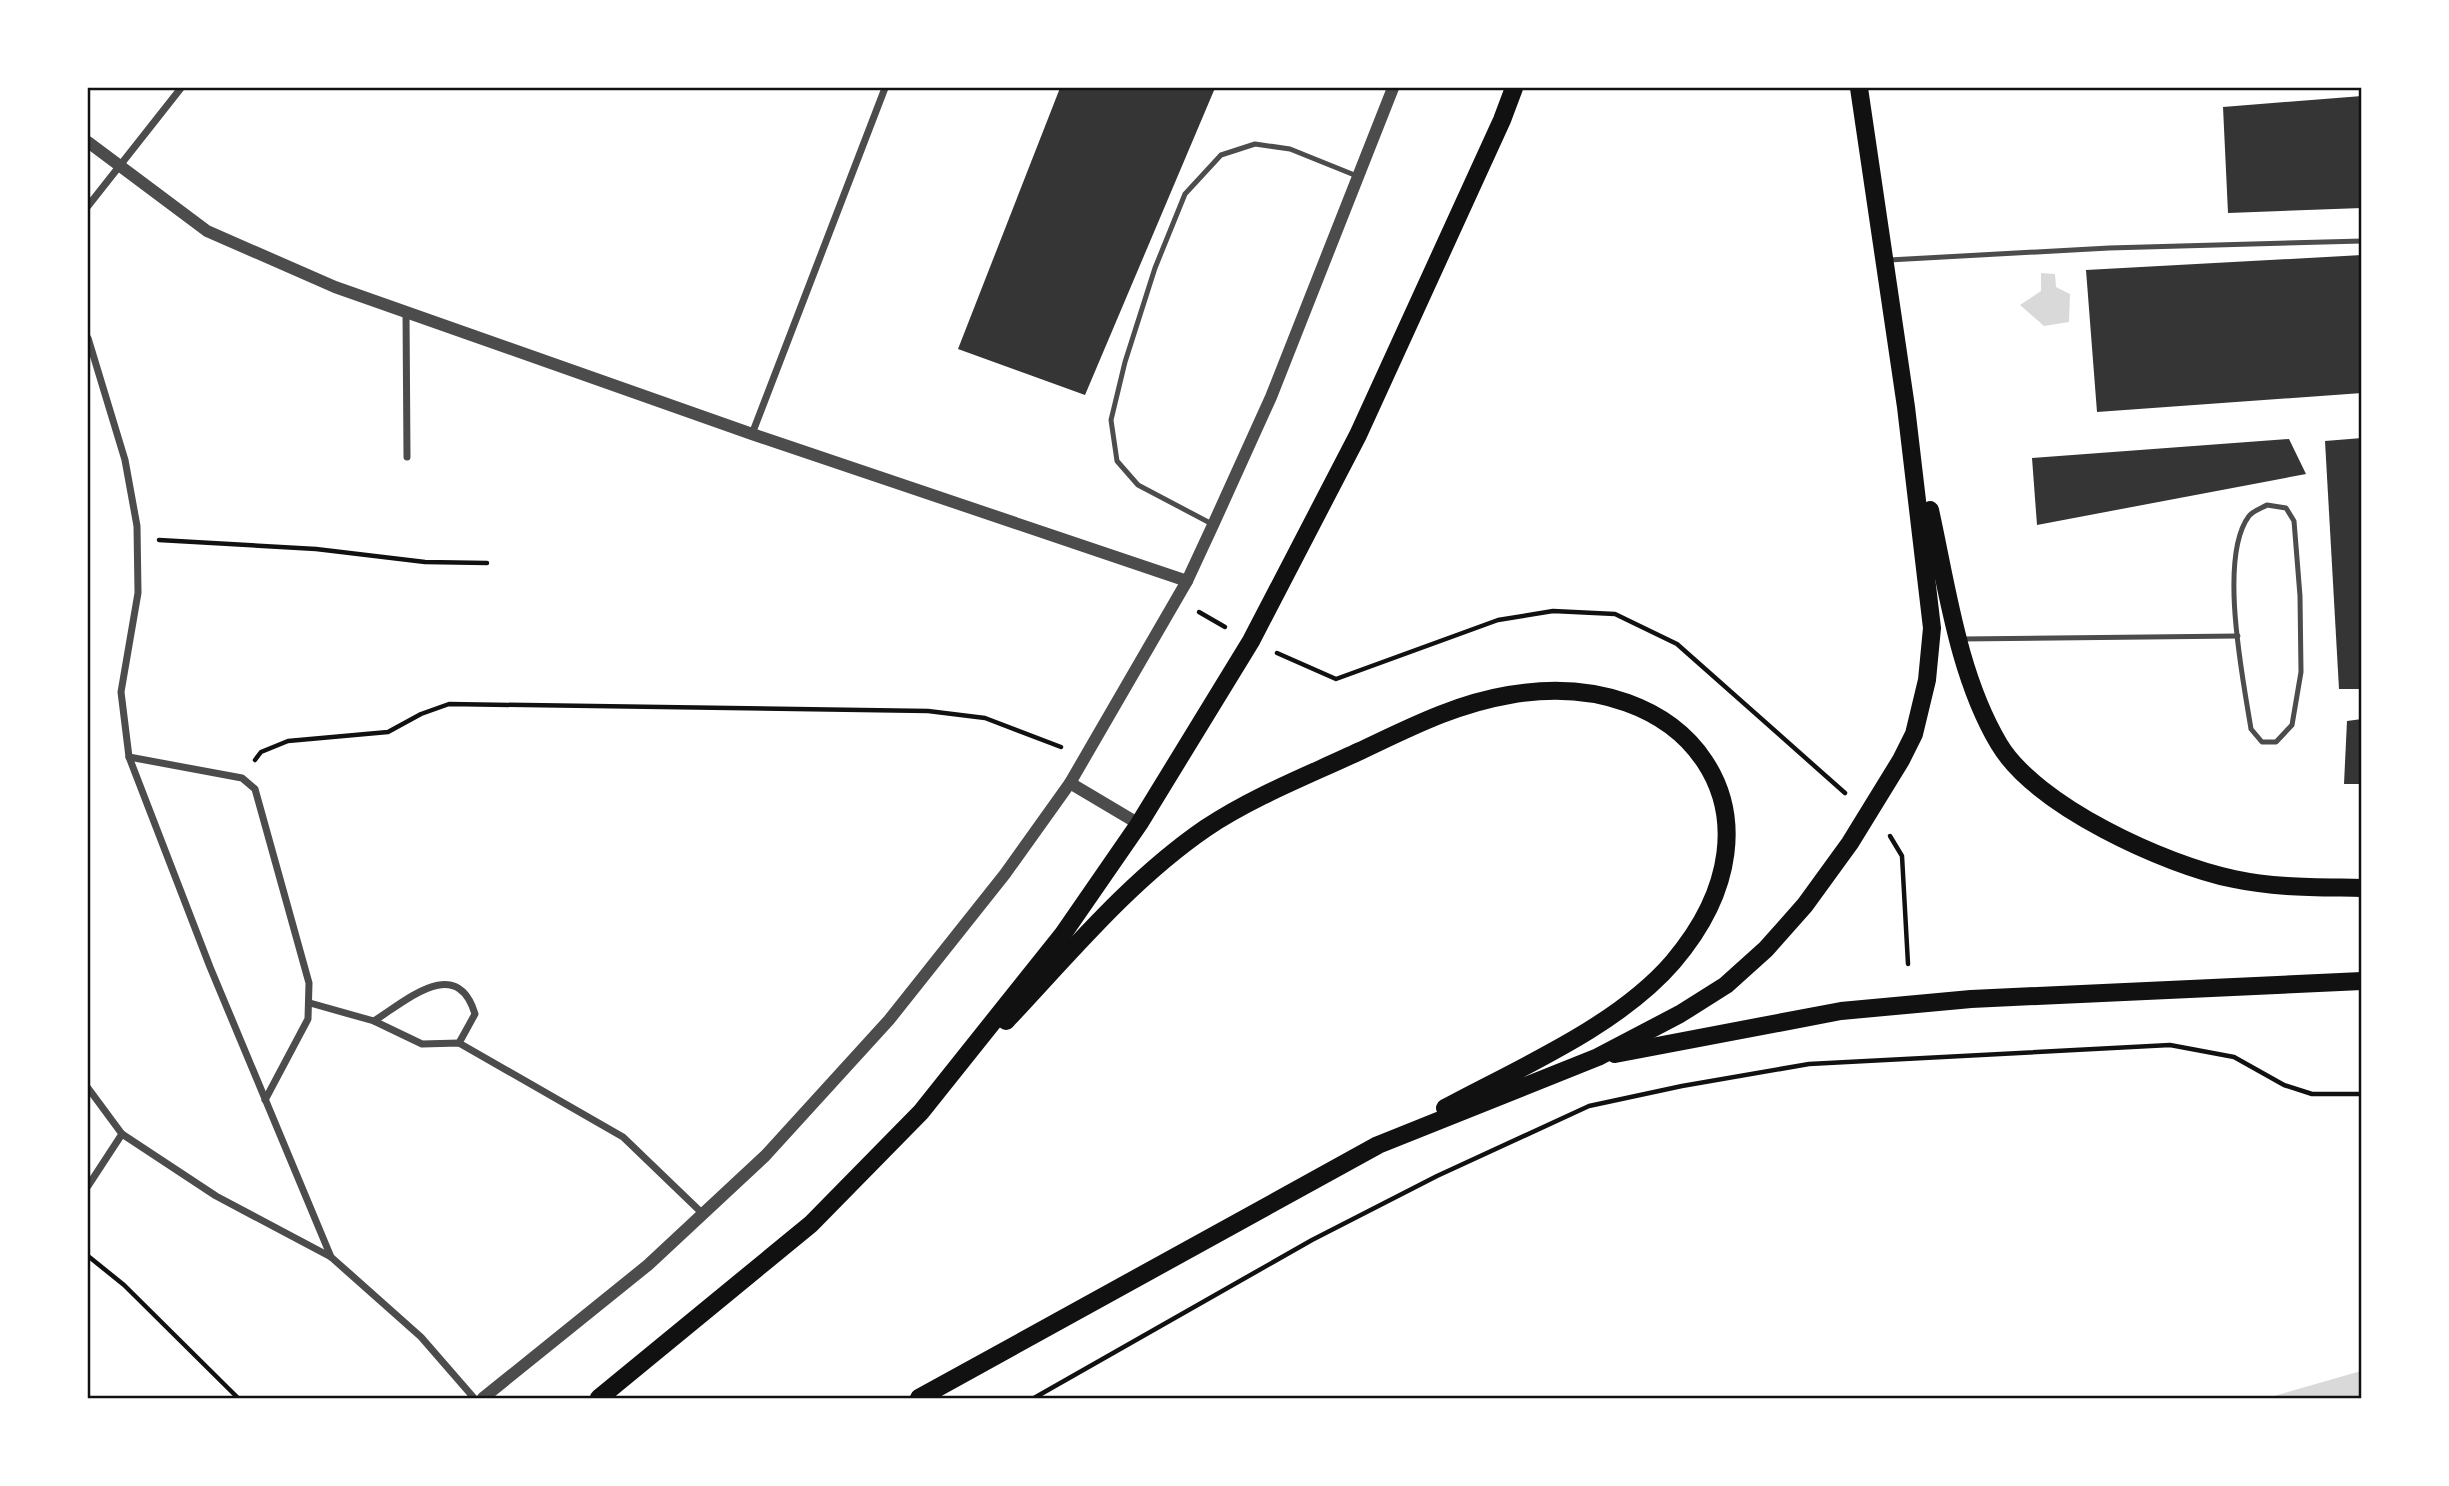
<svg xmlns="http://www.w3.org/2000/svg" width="2449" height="1486" font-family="'Asap Condensed',sans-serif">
<rect width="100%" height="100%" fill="#fff"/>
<g fill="#d9d9d9">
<polygon points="2041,273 2055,274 2056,287 2070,294 2069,322 2044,326 2020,305 2041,291"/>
<polygon points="2361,1371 2361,1398 2267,1398"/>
</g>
<g fill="#353535">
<polygon points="1060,88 1215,88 1085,395 958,349"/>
<polygon points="2362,96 2362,208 2228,213 2223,107"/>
<polygon points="2362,255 2362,393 2097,412 2086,270"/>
<polygon points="2362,438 2362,689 2339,689 2325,441"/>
<polygon points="2289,439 2306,474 2037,525 2032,458"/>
<polygon points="2362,719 2362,784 2344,784 2347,721"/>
</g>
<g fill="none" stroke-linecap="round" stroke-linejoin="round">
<g stroke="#111" stroke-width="4.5">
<polyline points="159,540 316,549 425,562 487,563"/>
<polyline points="1199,612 1225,627"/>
<polyline points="1277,653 1336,679 1498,620 1553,611 1615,614 1677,644 1845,793"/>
<polyline points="255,760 261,752 288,741 388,732 421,714 449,704 928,711 985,718 1061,747"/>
<polyline points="1890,836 1902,856 1908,964"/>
<polyline points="88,1256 124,1285 238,1398"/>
<polyline points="1034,1398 1312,1240 1437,1176 1589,1106 1682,1086 1809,1064 2170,1045 2234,1057 2284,1085 2312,1094 2362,1094"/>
</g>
<g stroke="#4c4c4c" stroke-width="5">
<polyline points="1889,260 2109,248 2362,241"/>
<path d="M2267,505L2286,508L2294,521L2300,596L2301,672L2292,725L2276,742H2262L2251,729C2243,679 2218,557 2249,516C2253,511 2262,508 2267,505Z"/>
<polyline points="1212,524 1138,485 1117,461 1111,420 1125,362 1155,268 1185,194 1221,155 1255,144 1290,149 1357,176"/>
<polyline points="1962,639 2238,636"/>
</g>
<g stroke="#4c4c4c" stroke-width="7">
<polyline points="88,206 181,88"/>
<polyline points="406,312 407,457"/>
<polyline points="88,338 125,460 137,526 138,593 121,692 129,757 210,967 331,1257"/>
<polyline points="752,434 885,88"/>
<polyline points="129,757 242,778 255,789 309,983 308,1019 265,1100"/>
<polyline points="310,1003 374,1021 422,1044 459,1043 623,1137 703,1214"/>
<path d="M374,1021C406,1001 457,954 475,1014L459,1043"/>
<polyline points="88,1088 122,1134 216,1196 331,1257 421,1337 474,1398"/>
<polyline points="88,1186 122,1134"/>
</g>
<g stroke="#4c4c4c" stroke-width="12">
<polyline points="88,142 207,231 335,287 752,434 1187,581"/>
<polyline points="1070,783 1139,824"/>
<polyline points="483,1398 648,1265 765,1156 889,1020 1005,874 1070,783 1187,581 1213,525 1271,397 1393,88"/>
</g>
<g stroke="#111" stroke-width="18">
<path d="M1930,510C1947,587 1958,675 1999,744C2036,806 2165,865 2234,879C2276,888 2319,887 2362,888"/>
<path d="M1006,1021C1069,954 1130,880 1206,828C1254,796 1309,775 1360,751C1409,728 1455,704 1509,695C1686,664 1799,814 1673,962C1618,1026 1519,1068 1445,1108"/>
<polyline points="1615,1054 1841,1011 1971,999 2362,981"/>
<polyline points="599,1398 811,1224 921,1112 1063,934 1139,824 1251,641 1358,435 1502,120 1514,88"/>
<polyline points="919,1398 1378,1145 1598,1057 1680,1014 1726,985 1766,949 1805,905 1850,843 1901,760 1914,734 1927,680 1932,628 1906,407 1859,88"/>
</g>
</g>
<rect width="2449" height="1486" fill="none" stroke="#ffffff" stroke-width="178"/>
<rect x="89" y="89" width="2271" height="1308" fill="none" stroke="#111" stroke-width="2.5"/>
</svg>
